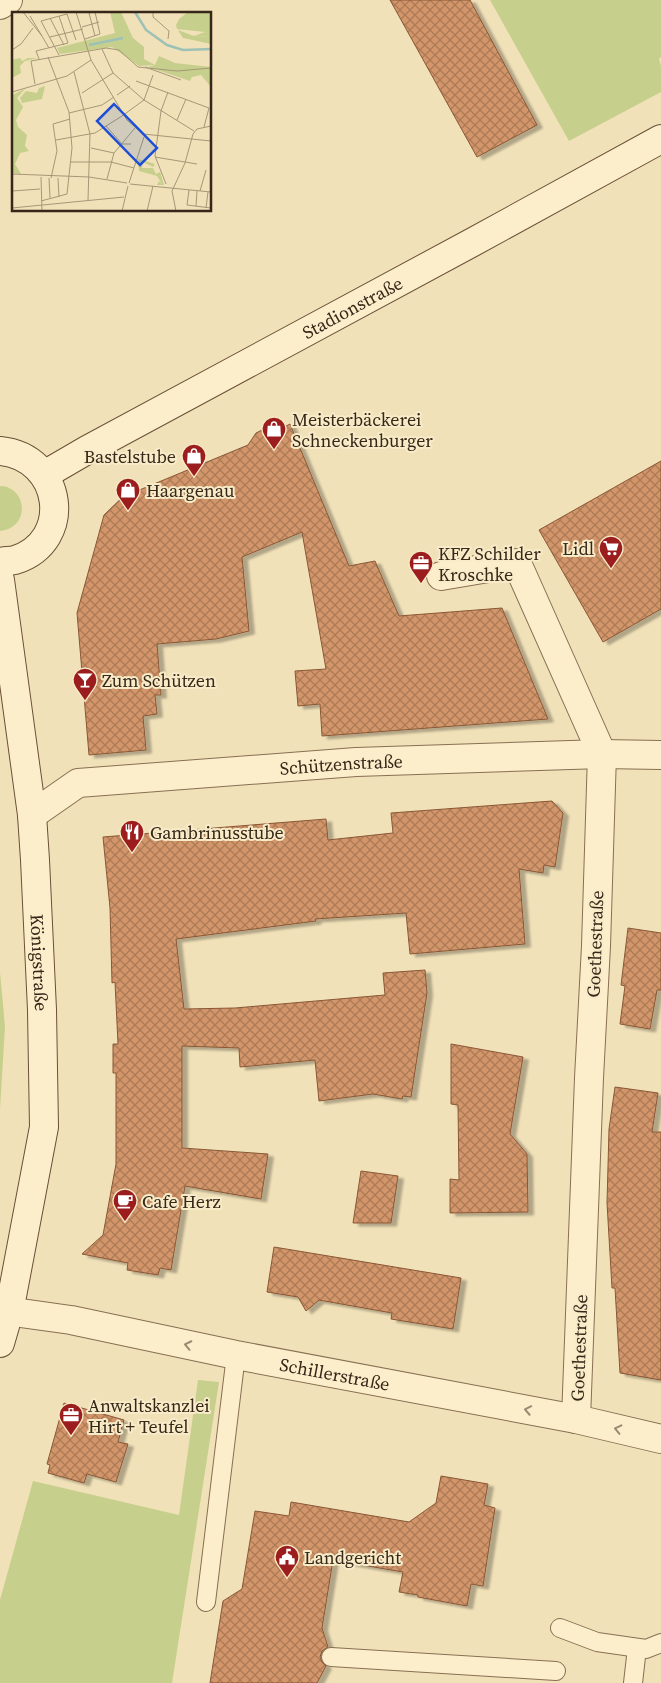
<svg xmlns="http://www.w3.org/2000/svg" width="661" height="1683" font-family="'Source Serif 4',serif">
<defs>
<pattern id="building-cross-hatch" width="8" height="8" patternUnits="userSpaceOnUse" patternTransform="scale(1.25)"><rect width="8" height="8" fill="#d3966a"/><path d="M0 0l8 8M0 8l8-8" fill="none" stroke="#ac7a56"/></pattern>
<filter id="shadow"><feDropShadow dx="5.5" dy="3" stdDeviation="1" flood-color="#0004"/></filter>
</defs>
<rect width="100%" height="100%" fill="#f1e1b8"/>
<g fill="#c7cf8c">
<polygon points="490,0 661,0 661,57 659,59 661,66 661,92 569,141"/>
<path d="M0,486C22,486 30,515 12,527C8,530 4,530 0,531Z"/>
<polygon points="0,972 5,1027 0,1109"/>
<polygon points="198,1380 219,1382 172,1683 0,1683 0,1600 33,1481 179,1515"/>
</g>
<g fill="url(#building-cross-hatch)" stroke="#895736" filter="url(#shadow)">
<polygon points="390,0 470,0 537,125 477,157"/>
<polygon points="290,424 349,566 375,561 399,616 502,608 548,719 322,736 320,704 298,706 295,671 326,669 302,532 242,557 249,631 216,639 157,644 161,695 155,695 157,714 143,716 146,750 89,755 77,613 104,515 133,487 137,491 248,445 256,433 268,427 280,429"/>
<polygon points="661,461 661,609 603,642 539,530"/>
<polygon points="552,801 563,813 555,867 544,865 543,873 519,869 525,944 410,954 406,913 315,919 316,921 176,939 184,1009 235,1008 385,995 383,973 425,970 427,993 411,1097 403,1096 402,1099 373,1094 319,1101 315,1060 240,1067 239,1048 182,1046 182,1148 268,1154 261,1199 185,1186 171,1270 160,1268 158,1275 127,1270 128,1263 82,1254 103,1235 116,1164 116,1073 113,1073 113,1044 118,1044 115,982 112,983 110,908 103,837 326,819 328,840 393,833 391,813"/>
<polygon points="628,928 661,933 661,990 657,990 650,1029 620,1024 625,986 621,985"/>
<polygon points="451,1044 523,1057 510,1134 527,1154 528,1212 450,1213 450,1179 459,1180 458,1105 451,1104"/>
<polygon points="615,1087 658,1093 652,1132 661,1132 661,1380 620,1373 615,1288 612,1288 607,1203 609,1129"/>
<polygon points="361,1171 398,1176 391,1223 353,1223"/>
<polygon points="274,1247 461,1278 453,1329 391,1319 392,1313 319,1300 306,1311 298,1297 267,1292"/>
<polygon points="64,1403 124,1420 118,1442 128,1444 116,1482 87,1474 84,1483 48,1473 50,1465 47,1464"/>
<polygon points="441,1476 488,1484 484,1505 495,1508 483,1586 471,1584 467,1606 418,1597 418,1595 399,1592 403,1572 333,1560 322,1628 328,1647 322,1651 320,1657 322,1662 326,1666 317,1683 210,1683 223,1601 242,1589 255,1511 289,1516 291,1502 409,1522 436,1503"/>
</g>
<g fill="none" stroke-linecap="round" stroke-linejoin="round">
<defs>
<g id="lane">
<polyline points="206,1602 236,1355"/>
<polyline points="560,1628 597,1642 646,1649 661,1643"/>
<polyline points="331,1657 556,1671"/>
<polyline points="633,1683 637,1648"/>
</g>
<g id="street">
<polyline points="0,5 8,0"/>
<polyline points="441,576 517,563 602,754 596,946 589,1078 576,1419"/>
<path id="s1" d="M32,815L78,783L356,762L602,754L661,755"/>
<path id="s2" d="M0,1310L71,1320L236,1355L576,1419L661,1439"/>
</g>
<g id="secondary">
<path d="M0,451C63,457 75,541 15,560C11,561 5,561 0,562"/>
<path id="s3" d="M44,475L87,450L473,242L661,139"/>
<path id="s4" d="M0,580L32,815L35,860L42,1010L44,1127L9,1312L0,1343"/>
</g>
</defs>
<use href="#lane" stroke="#886f52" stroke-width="20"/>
<use href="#street" stroke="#886f52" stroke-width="30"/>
<use href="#secondary" stroke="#6a5036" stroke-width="30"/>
<use href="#lane" stroke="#fceecb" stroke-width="18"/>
<use href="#street" stroke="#fceecb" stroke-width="28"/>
<use href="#secondary" stroke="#fceecb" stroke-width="28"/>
</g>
<defs><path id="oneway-chevron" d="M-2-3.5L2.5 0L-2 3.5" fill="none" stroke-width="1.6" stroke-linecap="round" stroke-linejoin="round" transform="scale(1.25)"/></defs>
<g stroke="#998a72">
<use href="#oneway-chevron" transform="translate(188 1345) rotate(-168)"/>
<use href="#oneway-chevron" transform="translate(528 1410) rotate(-169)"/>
<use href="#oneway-chevron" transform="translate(618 1429) rotate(-167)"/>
</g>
<defs>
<symbol id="shop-pin" viewBox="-11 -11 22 30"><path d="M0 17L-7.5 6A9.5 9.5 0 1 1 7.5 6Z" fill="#9c1d1d" stroke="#f8ebc8"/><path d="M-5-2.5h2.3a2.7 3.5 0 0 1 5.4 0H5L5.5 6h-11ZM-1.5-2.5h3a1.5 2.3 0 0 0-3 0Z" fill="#fff"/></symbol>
<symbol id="supermarket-pin" viewBox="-11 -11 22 30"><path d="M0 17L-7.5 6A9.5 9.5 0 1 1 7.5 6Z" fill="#9c1d1d" stroke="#f8ebc8"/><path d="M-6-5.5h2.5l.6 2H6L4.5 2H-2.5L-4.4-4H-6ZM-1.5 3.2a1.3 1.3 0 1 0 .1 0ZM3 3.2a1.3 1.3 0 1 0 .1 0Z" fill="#fff"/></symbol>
<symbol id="office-pin" viewBox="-11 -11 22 30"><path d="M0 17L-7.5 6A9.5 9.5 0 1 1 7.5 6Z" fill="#9c1d1d" stroke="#f8ebc8"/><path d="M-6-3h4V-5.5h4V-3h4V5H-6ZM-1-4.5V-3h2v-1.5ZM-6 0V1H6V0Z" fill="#fff"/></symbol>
<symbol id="bar-pin" viewBox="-11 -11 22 30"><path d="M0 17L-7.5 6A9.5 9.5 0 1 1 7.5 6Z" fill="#9c1d1d" stroke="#f8ebc8"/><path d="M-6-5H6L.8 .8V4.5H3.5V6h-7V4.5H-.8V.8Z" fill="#fff"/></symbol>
<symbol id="restaurant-pin" viewBox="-11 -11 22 30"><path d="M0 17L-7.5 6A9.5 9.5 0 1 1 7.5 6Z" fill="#9c1d1d" stroke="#f8ebc8"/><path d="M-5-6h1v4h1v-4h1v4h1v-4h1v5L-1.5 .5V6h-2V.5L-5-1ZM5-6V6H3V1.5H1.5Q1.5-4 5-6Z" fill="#fff"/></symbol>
<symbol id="cafe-pin" viewBox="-11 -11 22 30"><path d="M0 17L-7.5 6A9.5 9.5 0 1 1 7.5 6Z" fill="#9c1d1d" stroke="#f8ebc8"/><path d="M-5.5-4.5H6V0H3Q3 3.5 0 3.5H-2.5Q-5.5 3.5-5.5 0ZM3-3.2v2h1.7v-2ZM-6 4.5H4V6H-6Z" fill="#fff"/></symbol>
<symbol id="civic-pin" viewBox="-11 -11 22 30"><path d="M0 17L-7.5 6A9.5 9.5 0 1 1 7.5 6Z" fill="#9c1d1d" stroke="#f8ebc8"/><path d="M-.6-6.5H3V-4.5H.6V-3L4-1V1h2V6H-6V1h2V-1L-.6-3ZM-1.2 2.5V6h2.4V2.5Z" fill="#fff"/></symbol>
</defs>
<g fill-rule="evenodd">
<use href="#shop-pin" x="260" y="415" width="28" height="38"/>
<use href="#shop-pin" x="180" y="442" width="28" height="38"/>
<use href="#shop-pin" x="114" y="476" width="28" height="38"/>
<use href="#supermarket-pin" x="597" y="534" width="28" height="38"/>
<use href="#office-pin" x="407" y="549" width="28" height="38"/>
<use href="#bar-pin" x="71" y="666" width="28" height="38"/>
<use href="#restaurant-pin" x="118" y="818" width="28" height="38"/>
<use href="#cafe-pin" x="111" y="1187" width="28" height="38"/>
<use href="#office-pin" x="57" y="1401" width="28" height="38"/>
<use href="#civic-pin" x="273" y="1543" width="28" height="38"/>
</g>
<g text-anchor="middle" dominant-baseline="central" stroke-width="4" stroke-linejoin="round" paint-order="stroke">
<g font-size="18" fill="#362719" stroke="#f8ebc8">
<text stroke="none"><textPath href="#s3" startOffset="351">Stadionstraße</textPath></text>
<text stroke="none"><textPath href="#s1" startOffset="320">Schützenstraße</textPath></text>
<text transform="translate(595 944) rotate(-88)">Goethestraße</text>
<text stroke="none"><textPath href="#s4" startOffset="385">Königstraße</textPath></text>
<text transform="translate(579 1348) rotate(-88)">Goethestraße</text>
<text stroke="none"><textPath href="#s2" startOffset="341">Schillerstraße</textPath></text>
</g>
<g font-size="18" fill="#362719" stroke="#f8ebc8" text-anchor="start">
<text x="292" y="419">Meisterbäckerei<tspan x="292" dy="21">Schneckenburger</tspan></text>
<text x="176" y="456" text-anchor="end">Bastelstube</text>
<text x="146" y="490">Haargenau</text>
<text x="594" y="548" text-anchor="end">Lidl</text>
<text x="438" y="553">KFZ Schilder<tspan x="438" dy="21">Kroschke</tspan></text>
<text x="102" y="680">Zum Schützen</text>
<text x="150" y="832">Gambrinusstube</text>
<text x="142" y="1201">Cafe Herz</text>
<text x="88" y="1405">Anwaltskanzlei<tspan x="88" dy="21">Hirt + Teufel</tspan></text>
<text x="304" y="1557">Landgericht</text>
</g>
</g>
<g transform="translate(12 12)">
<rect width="199" height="199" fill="#f1e1b8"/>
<path d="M176,0H199V25L182,24L193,20L165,17L164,13L167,7ZM8,46L10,49L16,46H26L13,49L8,54L9,61L0,66V48ZM33,74L30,87L10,91L8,86L14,79L25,81L27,76ZM126,147L143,152L141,155L131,150L130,156H141L144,162L148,160L152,173H145L147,169L150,172L145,164L127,159Z" fill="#c7cf8c"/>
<path d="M166,18L182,24L199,25V32L171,26ZM147,44L163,51L199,55V75L189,63L180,65L178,69L136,55L143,53Z" fill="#c7cf8c"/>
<path d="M98,0H109L121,26L132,35V47L143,53L127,54L100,35L48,42L45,36L103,21ZM13,77L5,86L11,95L4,108L6,115L15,123L13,134L17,139L8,141L3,152L9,162L0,161V83Z" fill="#c7cf8c"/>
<path fill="none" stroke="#9ec1b7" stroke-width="2.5" d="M123,0L134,18L155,33L171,38L199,37M77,33L111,26"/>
<path fill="none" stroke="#a69778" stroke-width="1" d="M11,0L30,24M81,0L77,1L83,24M141,0V5L157,19L156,27M18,4L37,36M38,6L52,33M70,15L87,10M38,25L71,17M73,27L88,22L83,0M90,37L101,61L132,88L182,119M0,38L9,32L21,16M47,43L29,9L55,2L64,28M27,47L24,39L56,31L47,4M79,48L115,108L131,122L199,129M133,55L169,68M62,60L78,122L76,188M124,69L197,96L192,115M23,72L19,49L94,36L107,38L126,55L165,59L199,56M0,80L55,64L79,48L64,0M70,81L101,61M105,83L118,74M57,101L90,93L102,85M165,108L174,87M94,114L110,132H119M44,128L83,121L110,104L132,88L141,63M79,136L102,141M143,145L185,152M59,150H99L122,156M0,162L77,165L115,171M29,165L30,199M37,166L38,186M39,166L45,139L41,112L58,107M46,166L47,185M95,167L102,141L123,116M117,171L132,125M118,172L199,180M154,172L143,144L149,99L156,80M177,178L175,193L199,196M0,179L28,177M188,179L194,158M29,189L55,182L60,136L57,100L36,45M184,194L185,179M0,196L112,185M194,196L196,180M110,199L116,174M135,199L141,174M164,199L160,179L173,151L181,122L185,117L199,114"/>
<path fill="#1d4ed8" fill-opacity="0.15" stroke="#1d4ed8" stroke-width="2.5" d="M102,92L145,136L128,153L85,109Z"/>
<rect width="199" height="199" fill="none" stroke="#362719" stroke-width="2.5"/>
</g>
</svg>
